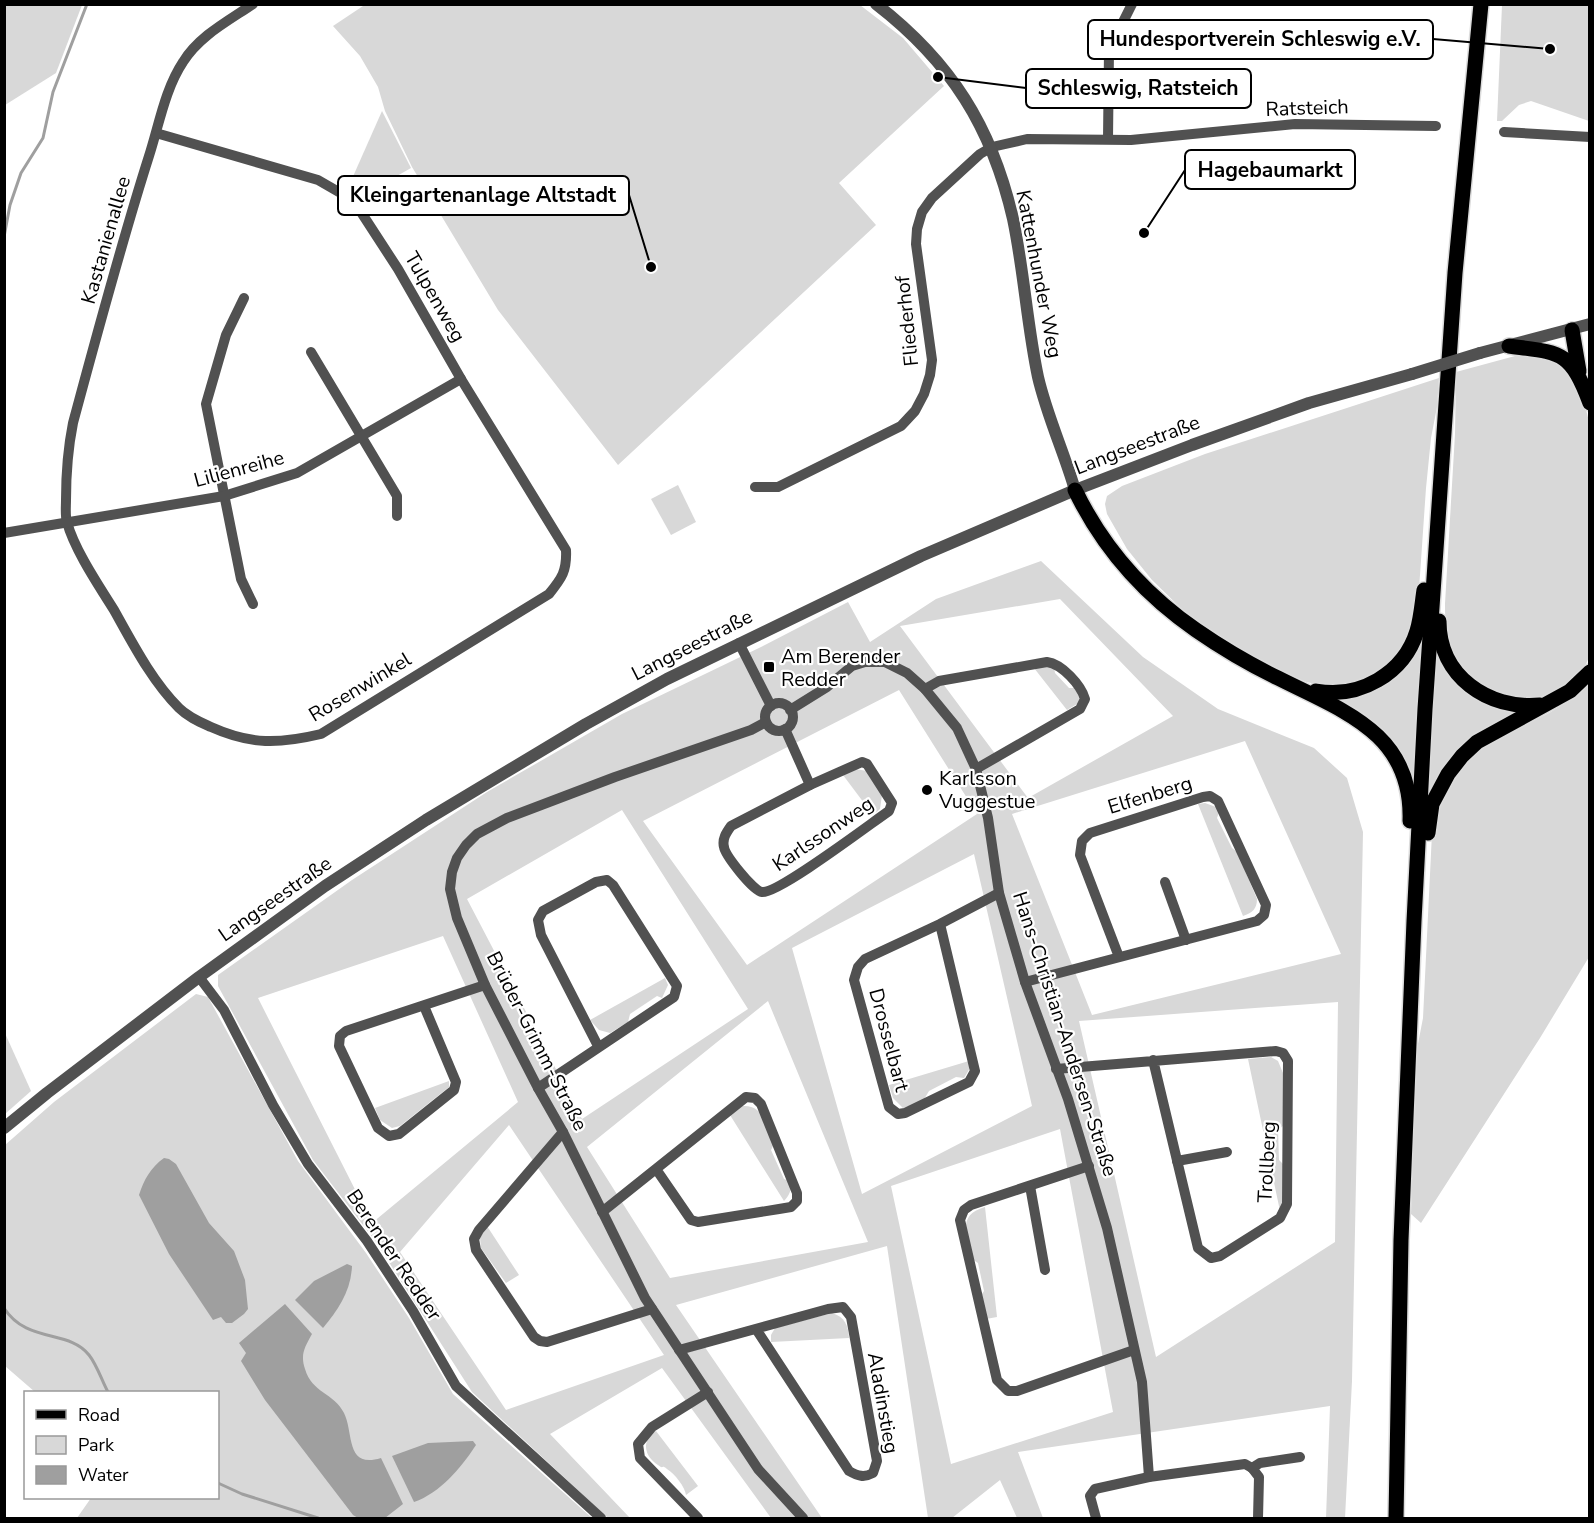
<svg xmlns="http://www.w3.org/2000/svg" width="1594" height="1523" font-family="'Nunito Sans',sans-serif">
<rect width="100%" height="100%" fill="#fff"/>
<g fill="#d8d8d8" fill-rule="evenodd">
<polygon points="5,4 82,5 56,73 5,105"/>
<polygon points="366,4 860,5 903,38 944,86 839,183 876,225 618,465 498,310 412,167 385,111 378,87 360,56 333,26"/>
<polygon points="1502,5 1589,5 1589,121 1531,101 1519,105 1502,121 1497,121"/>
<polygon points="382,111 411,168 367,193 351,181"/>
<path d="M1515,356C1525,356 1539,354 1548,356C1575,364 1583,397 1589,421V656C1588,660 1586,665 1583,669C1573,683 1540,701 1523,700C1497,699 1471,683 1457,662C1446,645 1445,623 1445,604L1455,434L1456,372Z"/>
<polygon points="1439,378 1437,407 1431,438 1426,488 1418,604 1404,649 1371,680 1332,687 1306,682 1240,652 1196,623 1152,580 1127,549 1107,514 1105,504 1107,496 1122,486 1205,454"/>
<polygon points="678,485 696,522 671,535 651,499"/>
<path d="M1041,561L1143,657L1218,709L1314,748L1347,778L1363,832L1352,1381L1345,1518H1326L1330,1406L1018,1452L1043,1518H1017L1000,1480L952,1518H928L887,1246L676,1305L822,1518H771L662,1368L550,1434L630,1518H608L472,1392L376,1242L313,1160L218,986V975L352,880L487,792L622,714L761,647L848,602L870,642L936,599ZM1060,599L1173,716L1028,798L900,626ZM899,690L977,814L747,965L643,821ZM1245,741L1341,954L1092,1015L1012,814ZM622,810L748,1009L582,1119L467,899ZM974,854L1032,1106L862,1194L792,948ZM443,936L518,1102L372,1223L258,998ZM768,1001L868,1242L670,1278L587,1147ZM1338,1002L1335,1242L1156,1357L1079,1021ZM509,1125L664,1355L506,1410L400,1252ZM1060,1129L1113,1412L951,1464L891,1186Z"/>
<path d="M1424,635L1415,796L1410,780L1329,698C1379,696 1402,678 1424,635Z"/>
<polygon points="1436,641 1447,667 1528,711 1474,739 1429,798"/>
<polygon points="1046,666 1054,667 1055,673 1069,688 1075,688 1080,700 1077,704 1067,710 1034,668"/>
<polygon points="1589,683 1589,957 1540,1038 1421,1223 1411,1214 1416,1054 1423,1018 1432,833 1441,798 1464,762 1479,750 1494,740 1549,713 1573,698"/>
<polygon points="855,769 867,771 882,795 880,809 873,815 843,775"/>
<path d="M1205,803L1216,807L1219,812L1217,818L1232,848L1237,852L1257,899C1257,909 1252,913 1243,916L1198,804Z"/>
<polygon points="665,978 668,985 662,998 657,996 630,1014 628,1022 610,1033 599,1030 590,1020"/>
<polygon points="196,994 208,997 298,1161 366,1253 409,1318 453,1394 592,1518 77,1518 91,1498 218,1498 218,1392 35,1392 5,1366 5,1145 54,1102"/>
<polygon points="4,1031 31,1091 5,1114 4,1114"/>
<polygon points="1271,1057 1278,1061 1283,1073 1283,1126 1278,1130 1279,1160 1283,1164 1282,1208 1280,1211 1248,1059"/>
<polygon points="969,1061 970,1068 964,1078 956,1077 929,1091 923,1101 903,1108 893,1098 889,1085"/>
<polygon points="449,1081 449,1087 400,1126 392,1128 380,1120 375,1108"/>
<path d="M742,1106C764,1104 767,1127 774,1144L771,1150L784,1179L790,1181C792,1190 790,1194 784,1201L730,1115Z"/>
<path d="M985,1207L997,1317L986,1319L982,1294L984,1291L978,1263L972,1259C967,1236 956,1215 985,1207Z"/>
<polygon points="487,1226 519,1275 506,1283 481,1248 480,1238"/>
<path d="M832,1313C845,1317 848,1325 849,1338L771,1342V1335L775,1328Z"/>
<path d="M656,1431L698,1486L686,1495C685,1487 675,1474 667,1469C661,1464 664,1470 658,1465C644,1456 641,1440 656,1431Z"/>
</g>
<g fill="#9f9f9f">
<path d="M164,1158L169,1159L176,1164L209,1223L234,1251L245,1280L248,1309L244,1314L232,1323H226L221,1317L213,1320L169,1254L139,1195C144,1180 150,1168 164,1158Z"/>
<path d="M347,1264L352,1266C351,1291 338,1310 323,1328L295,1300L314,1281Z"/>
<path d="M285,1304L312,1334C305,1347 300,1354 305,1369C312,1393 334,1393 344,1413C354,1433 345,1469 381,1458L403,1504L385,1518H358L353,1515L265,1400L241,1361L246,1353L239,1343Z"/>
<path d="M473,1441L476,1445C461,1468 440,1493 414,1502L392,1456L428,1443Z"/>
</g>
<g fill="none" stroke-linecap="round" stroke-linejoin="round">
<g stroke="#9f9f9f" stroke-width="3">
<polyline points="4,237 10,205 21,173 43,138 53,92 87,4"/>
<path d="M4,1308C27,1344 69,1329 89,1355C97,1365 102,1381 108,1392"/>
<polyline points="218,1483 242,1494 318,1518"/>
</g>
<defs>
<g id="primary">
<polyline points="1572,330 1579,371"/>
<path d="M1509,346C1561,353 1570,350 1590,403"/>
<path d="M1075,490C1102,546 1144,594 1196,630C1222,648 1249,664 1278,678C1343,711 1413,733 1410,821"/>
<path d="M1439,621C1439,676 1488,710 1540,705"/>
<path d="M1316,691C1359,699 1404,674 1417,631C1421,618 1422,603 1424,590"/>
<polyline points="1428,833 1432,804 1448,774 1462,756 1477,742 1570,691 1590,672"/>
<polyline points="1396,1518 1401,1240 1414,921 1425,709 1455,273 1481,4"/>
</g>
</defs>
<use href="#primary" stroke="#dbdbdb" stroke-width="18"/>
<g stroke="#515151" stroke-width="10">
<polyline points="1504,132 1590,137"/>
<path d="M156,133L318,180L344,195L359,209L398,269L461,379L566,550C567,571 562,578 549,594L321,734C279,744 251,745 211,727C200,722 188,717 179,708C152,681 133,644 114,610C99,586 74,549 67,522C65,516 66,507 66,500C66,474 68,448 73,423C97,334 121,244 149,156C159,125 165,89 183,62C199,36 228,21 253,4"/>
<polyline points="1108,139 1109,50 1132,4"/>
<polyline points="244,298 226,335 206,404 241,579 253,604"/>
<polyline points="311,352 397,496 397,516"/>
<polyline points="755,487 778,487 901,426 915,411 924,394 930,375 932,360 916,244 917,229 922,212 932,198 980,154 992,147 1027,139 1131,140 1295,124 1436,126"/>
<polyline points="4,533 224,496 297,473 461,379"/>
<polyline points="739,643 771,706"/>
<path d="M925,689L939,681L1047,662C1062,664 1081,685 1085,699L1080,709L976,769"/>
<circle cx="779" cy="717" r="14"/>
<polyline points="790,710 827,687 852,666 865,662 885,662 907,673 925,689 957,728 976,769 988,818 999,893 1025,982 1068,1099 1107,1228 1142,1382 1149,1477"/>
<polyline points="766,722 751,730 615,777 507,818 477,834 466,845 457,858 452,872 450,889 457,918 485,985 538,1088 563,1132 645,1298 758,1469 803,1518"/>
<polyline points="785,729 810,785"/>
<path d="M862,762L867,764L892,803L889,811C870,824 778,894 762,892C753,891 725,855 724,847C722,839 726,833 731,826L810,785Z"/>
<polyline points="1165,882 1186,940"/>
<polyline points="940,924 975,1071 969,1082 905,1113 898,1114 889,1107 854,980 858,967 865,959 940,924 999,893"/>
<polyline points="199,977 224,1010 273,1105 308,1164 367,1241 413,1311 456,1386 601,1518"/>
<polyline points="1025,982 1257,921 1264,915 1266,905 1218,801 1210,796 1203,797 1090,833 1082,841 1080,855 1119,957"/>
<polyline points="424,1006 456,1082 454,1090 399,1134 389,1136 378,1128 339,1046 340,1036 346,1031 485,985"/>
<polyline points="1056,1069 1276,1051 1283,1053 1288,1061 1287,1204 1280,1218 1220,1256 1211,1258 1198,1248 1153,1060"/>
<polyline points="538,1088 674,997 677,986 613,885 607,880 596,882 543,911 538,920 541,935 598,1046"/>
<polyline points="563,1132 479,1230 474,1239 476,1250 534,1337 540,1341 547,1342 652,1309"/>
<polyline points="1177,1161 1227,1152"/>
<polyline points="1089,1166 971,1205 964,1210 960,1220 997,1380 1008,1391 1017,1391 1134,1350"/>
<polyline points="1030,1186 1045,1270"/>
<polyline points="602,1212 746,1097 755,1098 761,1104 797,1193 797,1201 791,1207 779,1209 698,1222 691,1220 656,1169"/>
<path d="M679,1350L828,1309L843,1307L851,1317L877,1461L873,1473C864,1478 858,1476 849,1471L756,1329"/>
<polyline points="1252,1468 1260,1463 1300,1457"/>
<polyline points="698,1518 640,1458 638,1444 652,1427 708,1392"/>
<polyline points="1096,1518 1090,1496 1095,1489 1149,1477 1245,1464 1252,1468 1259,1477 1258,1518"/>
</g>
<g stroke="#515151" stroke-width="12">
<path d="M876,4C951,62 992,127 1013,219C1024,271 1027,325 1038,377C1047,416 1064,452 1075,490"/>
<polyline points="1480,353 1590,324"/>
<polyline points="4,1128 47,1093 199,977 325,886 426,820 586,724 667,679 921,556 1075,490 1192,445 1309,403 1412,374"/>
</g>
<use href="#primary" stroke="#000" stroke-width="15"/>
<polyline stroke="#515151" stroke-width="12" points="1412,374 1480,353"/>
</g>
<g fill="#000" stroke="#fff" stroke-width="2">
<rect x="763" y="661" width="12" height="12" rx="3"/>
<circle cx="927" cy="790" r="6"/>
</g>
<g text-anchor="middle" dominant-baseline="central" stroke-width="4.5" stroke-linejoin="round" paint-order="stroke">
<g font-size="20" fill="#000" stroke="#fff">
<text transform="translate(1307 108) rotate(-2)">Ratsteich</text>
<text transform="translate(106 240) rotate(-74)">Kastanienallee</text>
<text transform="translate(1039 274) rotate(79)">Kattenhunder Weg</text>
<text transform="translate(435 297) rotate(60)">Tulpenweg</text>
<text transform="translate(907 321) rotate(-96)">Fliederhof</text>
<text transform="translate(1137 445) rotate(-21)">Langseestraße</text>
<text transform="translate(239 469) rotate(-15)">Lilienreihe</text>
<text transform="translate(692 645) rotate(-27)">Langseestraße</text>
<text transform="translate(360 687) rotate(-31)">Rosenwinkel</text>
<text transform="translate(1150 795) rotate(-17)">Elfenberg</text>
<text transform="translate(823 834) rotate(-34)">Karlssonweg</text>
<text transform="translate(275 899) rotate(-35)">Langseestraße</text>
<text transform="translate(1065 1034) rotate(72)">Hans-Christian-Andersen-Straße</text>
<text transform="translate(889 1040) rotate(75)">Drosselbart</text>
<text transform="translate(537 1041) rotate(63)">Brüder-Grimm-Straße</text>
<text transform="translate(1267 1162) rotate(-87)">Trollberg</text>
<text transform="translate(394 1255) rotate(56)">Berender Redder</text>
<text transform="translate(883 1403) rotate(80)">Aladinstieg</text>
</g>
<g font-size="20" fill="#000" stroke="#fff" text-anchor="start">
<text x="781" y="656">Am Berender<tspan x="781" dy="23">Redder</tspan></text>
<text x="939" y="778">Karlsson<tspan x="939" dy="23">Vuggestue</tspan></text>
</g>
</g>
<path fill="none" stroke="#000" stroke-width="2" d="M1550 49L1433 39M938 77L1026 88M1144 233L1185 170M651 267L629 195"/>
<g fill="#000" stroke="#fff" stroke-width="2">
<circle cx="1550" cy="49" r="6"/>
<circle cx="938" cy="77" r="6"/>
<circle cx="1144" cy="233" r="6"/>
<circle cx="651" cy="267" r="6"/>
</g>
<g fill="#fff" stroke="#000" stroke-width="2">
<rect x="1088" y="20" width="345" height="39" rx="6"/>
<rect x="1026" y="69" width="225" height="39" rx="6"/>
<rect x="1185" y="150" width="170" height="39" rx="6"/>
<rect x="338" y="176" width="291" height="39" rx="6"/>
</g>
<g font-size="21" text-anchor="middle" font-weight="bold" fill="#000">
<text x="1260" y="46">Hundesportverein Schleswig e.V.</text>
<text x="1138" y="95">Schleswig, Ratsteich</text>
<text x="1270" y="177">Hagebaumarkt</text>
<text x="483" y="202">Kleingartenanlage Altstadt</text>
</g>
<rect width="1594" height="1523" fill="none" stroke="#000000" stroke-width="12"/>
<rect x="24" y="1391" width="195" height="108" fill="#ffffff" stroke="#999999" stroke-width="1.5"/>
<rect x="36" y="1410" width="30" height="9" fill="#000000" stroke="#999999" stroke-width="1.5"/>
<text x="78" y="1421" font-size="18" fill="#000000">Road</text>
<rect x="36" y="1436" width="30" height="18" fill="#d8d8d8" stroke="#999999" stroke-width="1.5"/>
<text x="78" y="1451" font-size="18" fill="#000000">Park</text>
<rect x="36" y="1466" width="30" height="18" fill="#9f9f9f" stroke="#999999" stroke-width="1.5"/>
<text x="78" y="1481" font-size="18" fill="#000000">Water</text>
</svg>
